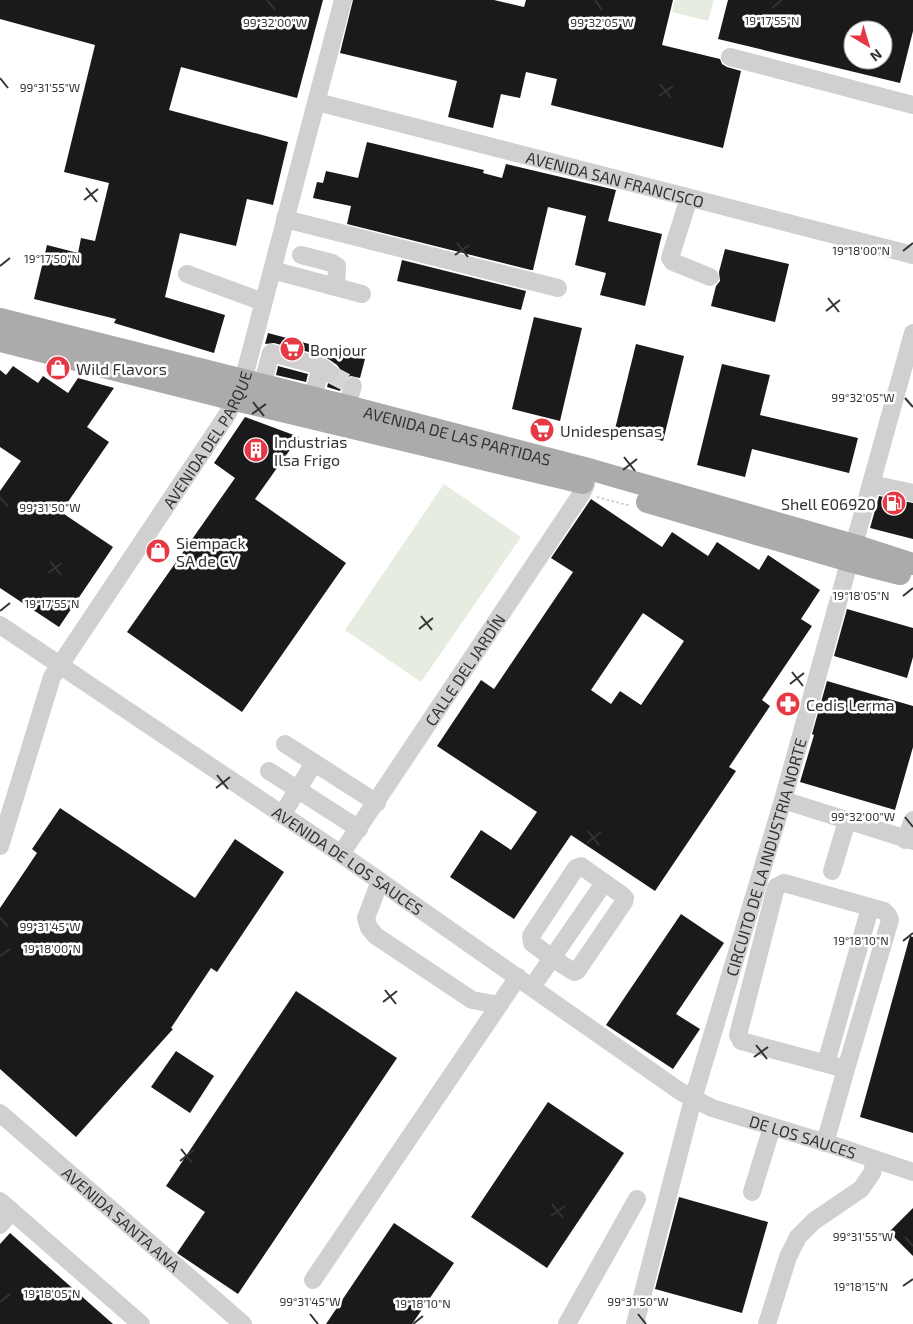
<svg xmlns="http://www.w3.org/2000/svg" width="913" height="1324" font-family="'Exo 2',sans-serif">
<rect width="100%" height="100%" fill="#fff"/>
<g fill="#e6ecdf">
<polygon points="675,0 714,0 708,21 672,12"/>
<polygon points="444,484 521,537 421,682 345,630"/>
</g>
<g fill="#1a1a1a" fill-rule="evenodd">
<polygon points="0,0 323,0 297,98 181,67 169,110 288,142 273,205 247,199 236,246 180,233 165,297 225,315 214,353 114,323 116,319 34,299 47,245 78,253 81,238 95,241 109,183 64,172 95,45 0,19"/>
<polygon points="353,0 494,0 524,7 526,0 673,0 662,45 720,59 722,64 727,67 741,71 723,148 551,105 557,79 526,72 520,98 501,94 493,128 448,117 457,81 340,53"/>
<path d="M728,0H913V31L900,83L718,39ZM853,30H883V60H853Z"/>
<polygon points="367,142 484,170 483,173 502,178 506,164 616,190 608,221 662,234 645,306 600,295 606,273 575,265 586,216 548,207 533,270 531,270 347,224 351,206 313,198 317,182 323,183 326,171 358,178"/>
<polygon points="725,249 789,264 775,322 711,306 716,286 720,281 719,272"/>
<polygon points="402,260 526,291 521,310 397,281"/>
<polygon points="534,317 582,328 560,421 512,409"/>
<polygon points="268,333 365,359 360,378 351,376 346,378 340,391 327,387 328,383 334,383 339,379 340,369 337,365 324,356 274,343 265,344"/>
<polygon points="636,344 684,356 663,441 615,429"/>
<polygon points="722,364 770,375 760,415 858,438 849,473 752,449 745,477 697,465"/>
<polygon points="13,366 38,383 43,376 68,393 78,378 114,388 87,427 109,442 61,512 113,547 59,627 0,588 0,491 21,461 0,447 0,370 6,375"/>
<polygon points="278,366 308,374 306,382 276,375"/>
<polygon points="245,417 299,437 255,499 346,563 242,712 127,632 235,478 214,463"/>
<polygon points="879,496 913,503 913,539 870,528"/>
<path d="M591,499L662,547L672,532L708,556L717,542L759,570L768,555L820,590L801,619L812,626L762,700L770,706L729,767L736,771L655,891L571,835L514,919L450,877L481,830L511,850L537,812L437,746L481,680L494,689L573,572L551,558ZM643,613L684,641L641,705L620,691L611,704L591,690Z"/>
<polygon points="847,609 913,628 913,657 907,678 834,656"/>
<polygon points="827,681 913,706 913,747 895,810 800,782 814,735 812,734"/>
<polygon points="60,808 195,898 235,839 284,872 217,972 211,968 171,1028 173,1029 76,1137 0,1069 0,908 37,853 32,849"/>
<polygon points="681,914 724,943 676,1014 700,1029 673,1069 606,1025"/>
<polygon points="910,936 913,937 913,1133 860,1117"/>
<polygon points="296,991 397,1058 238,1294 177,1253 205,1212 166,1186"/>
<polygon points="176,1051 214,1076 190,1113 151,1087"/>
<polygon points="548,1102 624,1153 547,1268 471,1217"/>
<polygon points="679,1197 768,1222 742,1313 655,1289"/>
<polygon points="913,1208 913,1256 889,1232"/>
<polygon points="394,1223 454,1263 412,1324 326,1324"/>
<polygon points="10,1233 113,1324 0,1324 0,1244"/>
</g>
<g fill="none" stroke-linecap="round" stroke-linejoin="round">
<polyline stroke="#d6d6d6" stroke-width="18" stroke-dasharray="18 9" stroke-linecap="butt" points="330,374 353,386"/>
<polyline stroke="#cdcdcd" stroke-width="2" stroke-dasharray="2.5 2.5" stroke-linecap="butt" points="597,497 631,506"/>
<g stroke="#d0d0d0" stroke-width="18">
<polyline points="730,57 913,105"/>
<path id="s1" d="M317,102L913,255"/>
<polyline points="689,198 670,258 673,262 710,277"/>
<polyline points="285,219 558,288"/>
<polyline points="301,255 332,263 337,266 336,287"/>
<polyline points="272,270 362,294"/>
<polyline points="187,274 263,302"/>
<polyline points="262,385 271,353 321,366"/>
<polyline points="313,398 321,366 330,373"/>
<polyline points="347,406 353,386"/>
<polyline points="871,484 913,493"/>
<path id="s2" d="M0,625L341,854L681,1092L712,1108L833,1145L913,1172"/>
<polyline points="285,744 377,803"/>
<polyline points="269,771 359,829"/>
<polyline points="783,800 913,841"/>
<polyline points="282,815 314,763"/>
<polyline points="905,840 913,820"/>
<path id="s3" d="M0,846L52,677L227,415L243,381L343,0"/>
<path id="s4" d="M341,854L582,493L586,484"/>
<polygon points="581,866 622,895 625,898 624,902 577,971 574,972 552,958 532,943 531,936 576,868"/>
<polyline points="832,871 847,821"/>
<polyline points="380,881 366,918 369,928 376,936 472,1000 499,1005"/>
<polyline points="532,987 604,883"/>
<polyline points="826,1063 870,908"/>
<path id="s5" d="M0,1113L243,1324"/>
<polyline points="825,1143 846,1069 741,1041 738,1035 776,887 784,883 884,911 888,915 890,920 846,1069"/>
<polyline points="752,1192 772,1127"/>
<polyline points="0,1201 141,1324"/>
<polyline points="0,1225 12,1211"/>
<polyline points="313,1280 518,977"/>
<polyline points="567,1324 637,1199"/>
<path id="s6" d="M635,1324L693,1099L783,800L913,333"/>
<polyline points="767,1324 788,1257 798,1237 814,1221 861,1189 872,1173 875,1160"/>
</g>
<g stroke="#ababab" stroke-width="22">
<path id="s7" d="M0,319L347,406L592,470L854,545L913,564"/>
<polyline points="0,341 235,400 583,483"/>
<polyline points="647,502 849,561 900,574"/>
</g>
</g>
<path fill="none" stroke="#333" stroke-width="2" d="M267,0L275,10M595,0L602,10M772,8L782,0M0,78L8,88M660,84L671,98M659,96L673,86M86,188L97,202M84,200L98,189M457,243L468,257M903,251L913,243M455,255L469,245M0,266L10,258M828,298L839,312M826,311L840,300M905,398L913,407M253,402L264,416M252,414L266,404M624,457L635,471M623,470L637,459M0,497L8,507M50,561L61,575M48,573L62,563M903,596L913,588M0,611L10,603M421,616L432,630M419,629L433,618M792,672L803,686M790,684L804,673M217,775L228,789M216,788L230,777M905,817L913,827M588,831L599,845M587,843L601,832M0,917L8,927M903,941L913,933M0,956L10,949M385,990L396,1004M383,1002L397,991M756,1045L767,1059M754,1057L768,1047M181,1149L192,1163M180,1161L194,1150M552,1204L563,1218M551,1216L565,1206M905,1237L913,1246M903,1286L913,1279M0,1302L10,1294M310,1314L318,1324M638,1314L646,1324M413,1324L423,1316"/>
<defs>
<symbol id="supermarket-disc" viewBox="-11 -11 22 22"><circle r="9.5" fill="#e63946" stroke="#fff"/><path d="M-6-5.5h2.5l.6 2H6L4.5 2H-2.5L-4.4-4H-6ZM-1.5 3.2a1.3 1.3 0 1 0 .1 0ZM3 3.2a1.3 1.3 0 1 0 .1 0Z" fill="#fff"/></symbol>
<symbol id="shop-disc" viewBox="-11 -11 22 22"><circle r="9.5" fill="#e63946" stroke="#fff"/><path d="M-5-2.5h2.3a2.7 3.5 0 0 1 5.4 0H5L5.5 6h-11ZM-1.5-2.5h3a1.5 2.3 0 0 0-3 0Z" fill="#fff"/></symbol>
<symbol id="building-disc" viewBox="-11 -11 22 22"><circle r="9.5" fill="#e63946" stroke="#fff"/><path d="M-4-6H4V6H1V3H-1V6H-4ZM-2.5-4.3h1.7v1.8h-1.7ZM.8-4.3h1.7v1.8H.8ZM-2.5-1h1.7V.8h-1.7ZM.8-1h1.7V.8H.8Z" fill="#fff"/></symbol>
<symbol id="fuel-disc" viewBox="-11 -11 22 22"><circle r="9.5" fill="#e63946" stroke="#fff"/><path d="M-5.5-6h7V0h2V4h1.3V-2.5L3-4.5l.8-.8L6-3V5H2.5V1h-1V6h-7ZM-4.2-4.7v3.2H.2V-4.7Z" fill="#fff"/></symbol>
<symbol id="pharmacy-disc" viewBox="-11 -11 22 22"><circle r="9.5" fill="#e63946" stroke="#fff"/><path d="M-2-6h4v4h4v4h-4v4h-4v-4h-4v-4h4Z" fill="#fff"/></symbol>
</defs>
<g fill-rule="evenodd">
<use href="#supermarket-disc" x="278" y="335" width="28" height="28"/>
<use href="#shop-disc" x="44" y="354" width="28" height="28"/>
<use href="#supermarket-disc" x="528" y="416" width="28" height="28"/>
<use href="#building-disc" x="242" y="436" width="28" height="28"/>
<use href="#fuel-disc" x="880" y="489" width="28" height="28"/>
<use href="#shop-disc" x="144" y="537" width="28" height="28"/>
<use href="#pharmacy-disc" x="774" y="690" width="28" height="28"/>
</g>
<g text-anchor="middle" dominant-baseline="central" stroke-width="5" stroke-linejoin="round" paint-order="stroke">
<g font-size="16" fill="#333" stroke="#fff">
<text stroke="none"><textPath href="#s1" startOffset="308">AVENIDA SAN FRANCISCO</textPath></text>
<text stroke="none"><textPath href="#s7" startOffset="472">AVENIDA DE LAS PARTIDAS</textPath></text>
<text stroke="none"><textPath href="#s3" startOffset="461">AVENIDA DEL PARQUE</textPath></text>
<text stroke="none"><textPath href="#s4" startOffset="222">CALLE DEL JARDÍN</textPath></text>
<text stroke="none"><textPath href="#s6" startOffset="485">CIRCUITO DE LA INDUSTRIA NORTE</textPath></text>
<text stroke="none"><textPath href="#s2" startOffset="420">AVENIDA DE LOS SAUCES</textPath></text>
<text stroke="none"><textPath href="#s2" startOffset="956">DE LOS SAUCES</textPath></text>
<text stroke="none"><textPath href="#s5" startOffset="161">AVENIDA SANTA ANA</textPath></text>
</g>
<g font-size="16" fill="#333" stroke="#fff" text-anchor="start">
<text x="310" y="349">Bonjour</text>
<text x="76" y="368">Wild Flavors</text>
<text x="560" y="430">Unidespensas</text>
<text x="274" y="441">Industrias<tspan x="274" dy="18">Ilsa Frigo</tspan></text>
<text x="876" y="503" text-anchor="end">Shell E06920</text>
<text x="176" y="542">Siempack<tspan x="176" dy="18">SA de CV</tspan></text>
<text x="806" y="704">Cedis Lerma</text>
</g>
</g>
<g font-size="12" text-anchor="middle" fill="#333" stroke="#fff" stroke-width="5" stroke-linejoin="round" paint-order="stroke">
<text x="772" y="25">19°17'55"N</text>
<text x="275" y="27">99°32'00"W</text>
<text x="602" y="27">99°32'05"W</text>
<text x="50" y="92">99°31'55"W</text>
<text x="861" y="255">19°18'00"N</text>
<text x="52" y="263">19°17'50"N</text>
<text x="863" y="402">99°32'05"W</text>
<text x="50" y="512">99°31'50"W</text>
<text x="861" y="600">19°18'05"N</text>
<text x="52" y="608">19°17'55"N</text>
<text x="863" y="821">99°32'00"W</text>
<text x="50" y="931">99°31'45"W</text>
<text x="861" y="945">19°18'10"N</text>
<text x="52" y="953">19°18'00"N</text>
<text x="863" y="1241">99°31'55"W</text>
<text x="861" y="1291">19°18'15"N</text>
<text x="52" y="1298">19°18'05"N</text>
<text x="310" y="1306">99°31'45"W</text>
<text x="638" y="1306">99°31'50"W</text>
<text x="423" y="1308">19°18'10"N</text>
</g>
<g transform="translate(868 45) rotate(142)"><circle r="24" fill="#ffffff" stroke="#adadad"/>
<path d="M0-4L9 19L0 12L-9 19Z" fill="#e63946"/>
<text y="-8" font-size="14" font-weight="bold" text-anchor="middle" fill="#333333">N</text>
</g>
</svg>
